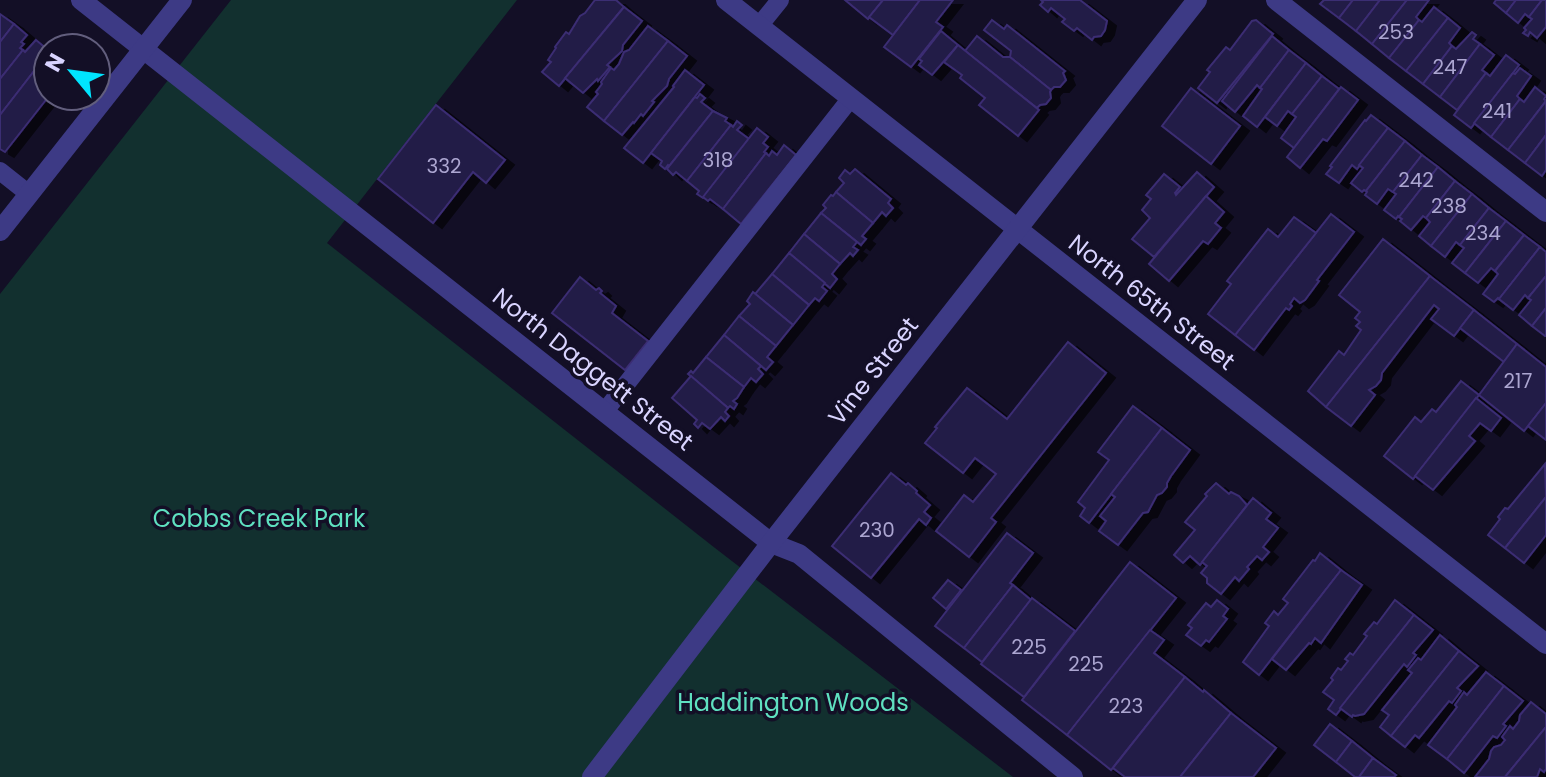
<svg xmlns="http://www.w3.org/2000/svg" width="1546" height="777" font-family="Poppins,sans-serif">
<defs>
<filter id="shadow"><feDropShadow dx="9" dy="5" stdDeviation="0" flood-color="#0009"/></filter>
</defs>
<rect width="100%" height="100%" fill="#130f26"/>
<polygon fill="#12302f" points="231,0 517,0 327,243 715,548 1013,777 0,777 0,294"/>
<g fill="#241b47" stroke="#3b2d73" stroke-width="2" filter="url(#shadow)">
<polygon points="595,0 616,0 624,7 559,86 542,72 551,62 548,60 556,48 555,47 566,32 569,34 580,16 585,13"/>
<polygon points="845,0 883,0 868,19"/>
<polygon points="883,0 920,0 893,35 869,17"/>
<polygon points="920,0 953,0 936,22 943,27 911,67 884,47"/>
<polygon points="1041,0 1080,0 1107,21 1105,30 1101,36 1094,37 1092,40 1077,28 1074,31 1062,22 1065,19 1051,8 1048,12 1040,5 1043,2"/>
<polygon points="1324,0 1353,0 1339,18 1320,4"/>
<polygon points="1353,0 1380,0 1356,31 1339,18"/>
<polygon points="1380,0 1407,0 1372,44 1356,31"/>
<polygon points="1407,0 1429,0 1416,17 1419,20 1389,58 1372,44"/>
<polygon points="1496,0 1516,0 1506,13 1494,3"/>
<polygon points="1516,0 1542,0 1529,17 1525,14 1518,23 1506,13"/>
<polygon points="1542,0 1546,0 1546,27 1537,38 1530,32 1528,36 1523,33 1526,30 1524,28 1532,19 1529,17"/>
<polygon points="624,7 642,21 623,45 622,51 607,65 610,67 598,81 597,79 583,93 565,78"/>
<polygon points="1434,7 1448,18 1406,71 1389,58 1419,20 1422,22"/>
<polygon points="0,14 14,24 0,42"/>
<polygon points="1448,18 1460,28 1449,43 1452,46 1423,84 1406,71"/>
<polygon points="992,20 1004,29 1007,25 1065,71 1063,73 1066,80 1060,87 1054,87 1051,90 1010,57 1011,51 984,30"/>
<polygon points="1256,20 1273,34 1217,103 1198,88 1210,72 1207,70 1226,47 1230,50 1252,21"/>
<polygon points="14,24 27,35 21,42 24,44 20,48 23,50 0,79 0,42"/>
<polygon points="648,26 668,41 604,121 587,107 598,94 596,92 602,84 601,82 611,68 614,70 619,64 624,52 629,50"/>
<polygon points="941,31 958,45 932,75 919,65 922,61 919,59"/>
<polygon points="1472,32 1476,35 1473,39 1480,44 1440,97 1423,84 1452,46 1456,49"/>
<polygon points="977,36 1003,57 1010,57 1051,90 1050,92 1051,98 1046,104 1040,105 1037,108 965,51"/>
<polygon points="1272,36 1289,50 1260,88 1257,85 1235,112 1222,101"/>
<polygon points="36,40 48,50 48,53 0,115 0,79 23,50 25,52"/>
<polygon points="668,41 687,56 669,79 667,86 652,101 654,102 643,116 641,114 634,123 633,122 622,135 604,121"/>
<polygon points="1480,44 1494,55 1482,70 1486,73 1457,110 1440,97"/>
<polygon points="958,45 1039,110 1018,136 979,105 985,98 960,78 962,75 944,62"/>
<polygon points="1289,50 1306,63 1257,127 1243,116 1262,89 1260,88"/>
<polygon points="48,53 49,96 5,152 0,149 0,115"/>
<polygon points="1506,55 1519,65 1471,128 1454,115 1486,73 1490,76"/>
<polygon points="1306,63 1322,76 1292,114 1288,111 1277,126 1265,117"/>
<polygon points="1520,68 1531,76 1517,96 1520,99 1491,137 1474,123 1513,73 1515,74"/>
<polygon points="685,70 704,85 643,163 624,148 674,87 673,86"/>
<polygon points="1322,76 1339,89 1294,148 1281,138 1296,117 1292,114"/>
<polygon points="1341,87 1358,100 1327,141 1323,139 1300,168 1287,157"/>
<polygon points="1535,87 1546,96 1544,99 1546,101 1508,150 1491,137 1520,99 1524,102"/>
<polygon points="1191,88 1240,126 1211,164 1162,126"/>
<polygon points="700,94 705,98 701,102 713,111 669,166 668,165 665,169 660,165 662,161 651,153 695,97 697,98"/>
<polygon points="1546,101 1546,135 1525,163 1508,150"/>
<polygon points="436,105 505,160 486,183 473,172 433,223 378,179"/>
<polygon points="713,111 727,118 725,121 731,125 687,181 676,172 673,175 667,169"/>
<polygon points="1371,115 1388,128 1357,169 1352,165 1339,183 1326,174 1332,167 1330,166 1365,120 1366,121"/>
<polygon points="737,121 742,125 737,130 749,139 703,198 697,194 699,191 687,181 731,125 733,127"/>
<polygon points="757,128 768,137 763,143 768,147 764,152 766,153 723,209 710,199 708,201 703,197"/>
<polygon points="1388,128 1405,141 1366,191 1364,190 1362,192 1351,183 1363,168 1359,165"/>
<polygon points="1546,135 1546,170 1542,176 1525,163"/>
<polygon points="1405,141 1422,155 1393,192 1388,189 1377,204 1365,195 1367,192 1366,191"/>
<polygon points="784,145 796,155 741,224 723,209 766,153 769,156 772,151 777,155"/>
<polygon points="1422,155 1438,167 1399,217 1398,216 1396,219 1384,210 1396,194 1393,192"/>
<polygon points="1438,167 1455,181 1426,218 1423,216 1411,230 1400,221 1402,219 1399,217"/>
<polygon points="855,169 891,199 888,203 893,208 886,216 882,212 873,223 836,192 844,183 839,178 845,170 850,174"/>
<polygon points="1197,172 1214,187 1154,257 1132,239 1150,218 1142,210 1151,199 1146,195 1164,174 1180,187 1175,193 1176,195"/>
<polygon points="1455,181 1472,194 1431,246 1419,236 1430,222 1426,218"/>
<polygon points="836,192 873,223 862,236 866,239 861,245 821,213 826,208 823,205 831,195 833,196"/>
<polygon points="1472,194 1489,208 1460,245 1456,242 1445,257 1431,246"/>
<polygon points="1206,196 1224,212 1215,223 1221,228 1208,244 1203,241 1169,281 1149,264"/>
<polygon points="1489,208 1506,221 1465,273 1452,263 1464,248 1460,245"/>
<polygon points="821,213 857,242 853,247 858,250 853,256 850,253 840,264 804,234"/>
<polygon points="1331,214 1354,232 1317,280 1319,281 1305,300 1300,303 1294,298 1290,304 1292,306 1289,310 1286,308 1254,350 1235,335"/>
<polygon points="1294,217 1316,233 1235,335 1208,314 1231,284 1227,281 1268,229 1278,237"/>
<polygon points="1506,221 1524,235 1495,271 1491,268 1478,283 1465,273"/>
<polygon points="804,234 840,264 832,274 837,279 830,288 789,253"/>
<polygon points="1524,235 1540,247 1499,299 1498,298 1494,302 1483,294 1498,274 1495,271"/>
<polygon points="1383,239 1430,276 1326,407 1308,391 1339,351 1344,355 1361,330 1356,326 1360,322 1355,318 1360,312 1339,295"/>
<polygon points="1540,247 1546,252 1546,276 1528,298 1525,295 1513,310 1499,299"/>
<polygon points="789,253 825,283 822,287 827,291 819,301 815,298 809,305 772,274"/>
<polygon points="772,274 809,305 793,325 755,294"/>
<polygon points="1430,276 1474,310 1454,336 1431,319 1439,309 1434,305 1382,373 1381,380 1376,386 1369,390 1375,395 1351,426 1326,407"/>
<polygon points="1546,276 1546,308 1532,326 1519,315 1531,300 1528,298"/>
<polygon points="580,277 596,290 599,288 602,291 600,293 616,306 612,313 648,341 625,370 552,313"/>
<polygon points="753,292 793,325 776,346 739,316 750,304 747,301"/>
<polygon points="1546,308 1546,336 1545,336 1532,326"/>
<polygon points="1474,310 1517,344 1504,362 1460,328"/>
<polygon points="739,316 776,346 767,357 773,362 766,370 724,335"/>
<polygon points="724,335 761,366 758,369 763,374 756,382 751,378 744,387 706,357"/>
<polygon points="1068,342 1106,373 991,518 996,522 969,557 936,531 964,495 973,502 996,474 975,458 963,473 925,443 937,428 935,427 967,388 1007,419"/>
<polygon points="1517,344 1546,367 1546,403 1524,431 1479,395"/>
<polygon points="706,357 744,387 737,398 733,401 737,404 734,409 730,406 728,408 688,374 691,371 693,373"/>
<polygon points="691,376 728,408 725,412 729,416 725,421 721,417 710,429 702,423 698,428 694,424 697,420 672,398"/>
<polygon points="1461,381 1479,395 1413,479 1384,456 1415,417 1421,422 1432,409 1436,412"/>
<polygon points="1476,398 1501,418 1491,431 1480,423 1469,436 1475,441 1433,490 1415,476"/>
<polygon points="1546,403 1546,440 1528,426"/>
<polygon points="1133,406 1162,428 1089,523 1080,516 1085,508 1078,502 1109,460 1098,452"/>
<polygon points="1162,428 1190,450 1171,476 1167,483 1167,487 1162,493 1157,495 1148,512 1143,513 1118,545 1099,531 1106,521 1100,516 1115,497 1111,494"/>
<polygon points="1545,464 1546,497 1505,548 1488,535 1500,519 1498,517 1505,508 1508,509"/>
<polygon points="891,473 906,485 908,483 917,491 916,493 930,505 924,512 931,518 926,525 919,519 871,578 832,546"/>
<polygon points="1216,483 1229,494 1231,492 1239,496 1247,505 1200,565 1190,556 1183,563 1174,555 1195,530 1185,522 1207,496 1205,494"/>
<polygon points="1546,497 1546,535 1524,563 1505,548"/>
<polygon points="1253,498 1271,513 1266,519 1278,528 1263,547 1269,552 1262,560 1257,556 1247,567 1249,569 1239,581 1235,577 1221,594 1207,583 1207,578 1201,573 1207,566 1202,562"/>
<polygon points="1007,533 1033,553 1010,583 1013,585 964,648 935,626"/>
<polygon points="1320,553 1341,570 1259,675 1243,662 1269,626 1265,623 1274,611 1278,615 1288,603 1283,599 1313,560 1315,561"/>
<polygon points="1130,562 1176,598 1067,735 1022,700"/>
<polygon points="1341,570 1362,585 1321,643 1315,638 1311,644 1309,643 1286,670 1272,659"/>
<polygon points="948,580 961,590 946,609 933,598"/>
<polygon points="1013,585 1031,600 982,662 964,648"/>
<polygon points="1032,598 1075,631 1024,697 981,664"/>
<polygon points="1217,600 1228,609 1223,616 1227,619 1209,642 1206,640 1201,646 1186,635 1192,628 1188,625 1206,603 1211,607"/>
<polygon points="1395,600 1414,615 1336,715 1328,709 1334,700 1323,692 1333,680 1331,678 1338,668 1341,670 1348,661 1345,659 1350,653 1353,655 1367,636 1364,634 1374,622 1377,624"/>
<polygon points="1414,615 1433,630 1413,653 1416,655 1407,667 1404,664 1364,714 1355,716 1353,715 1352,717 1340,708"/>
<polygon points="1150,630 1164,640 1154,653 1185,677 1111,770 1067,735"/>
<polygon points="1440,635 1459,651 1391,736 1380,727 1389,715 1382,710 1412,673 1408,670 1418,658 1421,660"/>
<polygon points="1459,651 1478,666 1457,688 1461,691 1452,703 1449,701 1419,738 1415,735 1405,747 1391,736"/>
<polygon points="1486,672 1504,686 1447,759 1428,745 1457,707 1455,705 1464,692 1467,695"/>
<polygon points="1185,677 1203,692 1204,690 1231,713 1180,777 1125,777 1113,768"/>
<polygon points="1504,686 1523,701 1503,724 1506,726 1497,738 1493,736 1464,773 1447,759"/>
<polygon points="1531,702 1546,714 1546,727 1505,777 1475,777 1489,759 1491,751 1494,747 1501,745 1505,740 1502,737 1510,726 1513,729 1519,721 1520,715"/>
<polygon points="1231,713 1276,748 1253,777 1180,777"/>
<polygon points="1330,724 1352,741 1336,762 1314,745"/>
<polygon points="1546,727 1546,769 1544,772 1540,769 1537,777 1505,777"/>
<polygon points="1352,741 1373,758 1359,777 1355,777 1336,762"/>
<polygon points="1373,758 1396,775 1394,777 1359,777"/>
</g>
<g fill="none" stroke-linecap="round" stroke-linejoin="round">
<g stroke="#3d3a85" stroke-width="18">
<polyline points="759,26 780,0"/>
<polyline points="0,171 29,194"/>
<polyline points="605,411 851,98"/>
</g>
<g stroke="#3d3a85" stroke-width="20">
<polyline points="81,0 771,543 799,554 1073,777"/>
<polyline points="726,0 1546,644"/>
<polyline points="1276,0 1546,212"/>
<polyline points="0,231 182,0"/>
<polyline points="592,777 771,543 1197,0"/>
</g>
</g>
<g text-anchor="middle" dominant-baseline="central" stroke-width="7" stroke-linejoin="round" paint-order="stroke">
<g font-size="20" fill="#aca6d1">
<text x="1396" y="32">253</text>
<text x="1450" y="67">247</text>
<text x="1497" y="111">241</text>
<text x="718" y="160">318</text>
<text x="444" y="166">332</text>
<text x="1416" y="180">242</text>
<text x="1449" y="206">238</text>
<text x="1483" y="233">234</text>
<text x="1518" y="381">217</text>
<text x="877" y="530">230</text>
<text x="1029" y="647">225</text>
<text x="1086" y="664">225</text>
<text x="1126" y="706">223</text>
</g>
<g font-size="24" fill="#d9d4ff" stroke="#130f26">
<text transform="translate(1152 302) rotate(38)">North 65th Street</text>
<text transform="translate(593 369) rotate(38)">North Daggett Street</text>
<text transform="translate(873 371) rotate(-52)">Vine Street</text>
</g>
<g font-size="24" fill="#5fe0c0" stroke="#130f26">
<text x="259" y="518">Cobbs Creek Park</text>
<text x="793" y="702">Haddington Woods</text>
</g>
</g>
<g transform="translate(72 72) rotate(299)"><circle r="38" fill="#130f26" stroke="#625e7d" stroke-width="2"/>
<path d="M0-6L14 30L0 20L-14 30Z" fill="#00e5ff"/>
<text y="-12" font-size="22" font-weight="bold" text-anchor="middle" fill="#d9d4ff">N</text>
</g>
</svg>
